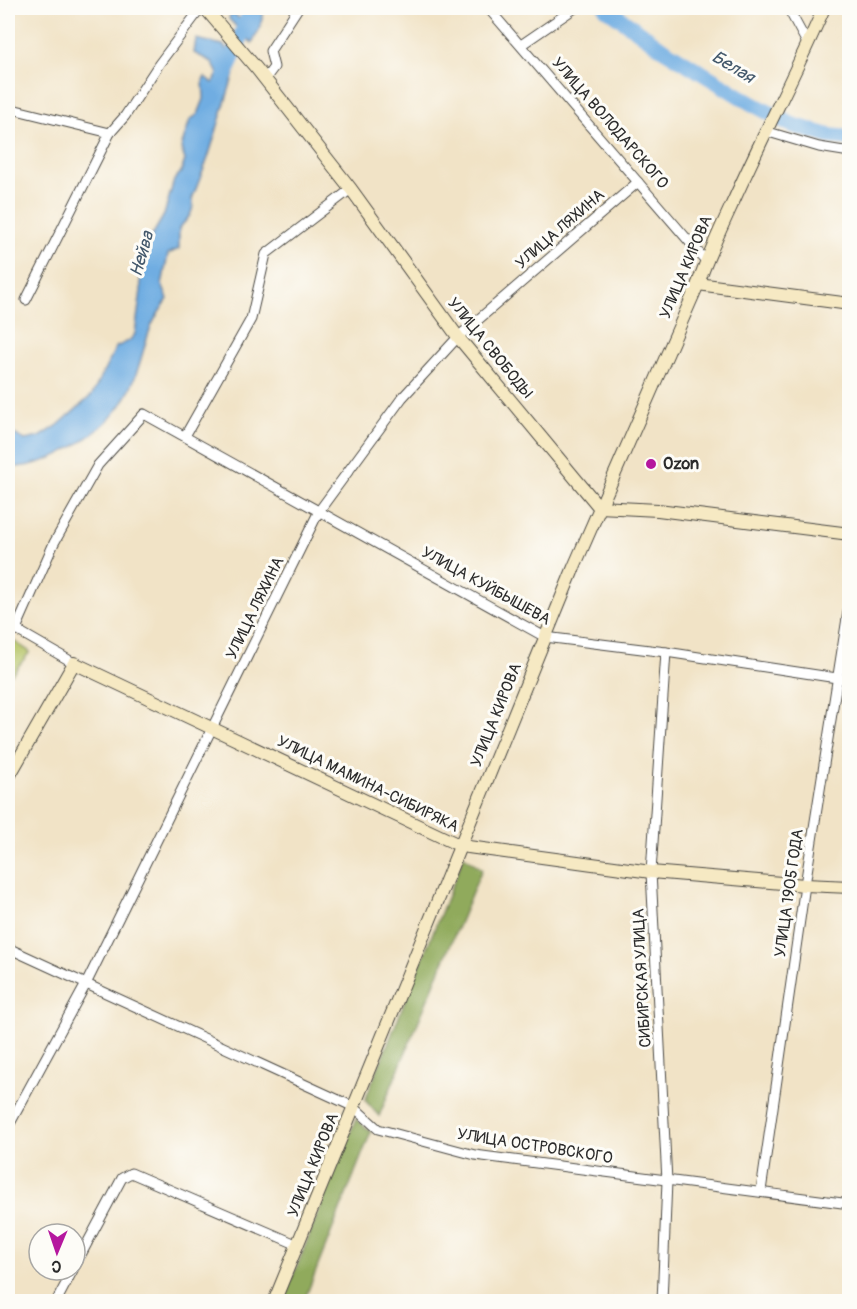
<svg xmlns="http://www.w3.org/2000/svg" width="857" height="1309" font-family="Pangolin,sans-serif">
<rect width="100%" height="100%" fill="#fdfcf7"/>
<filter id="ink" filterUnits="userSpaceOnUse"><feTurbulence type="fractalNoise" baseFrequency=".0167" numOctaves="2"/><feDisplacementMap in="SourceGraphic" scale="12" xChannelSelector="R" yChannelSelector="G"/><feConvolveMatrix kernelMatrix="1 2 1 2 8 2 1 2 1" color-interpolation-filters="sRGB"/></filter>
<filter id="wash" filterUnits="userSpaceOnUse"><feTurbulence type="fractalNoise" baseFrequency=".008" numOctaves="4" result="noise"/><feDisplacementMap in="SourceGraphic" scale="24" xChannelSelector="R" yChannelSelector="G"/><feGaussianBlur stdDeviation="1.35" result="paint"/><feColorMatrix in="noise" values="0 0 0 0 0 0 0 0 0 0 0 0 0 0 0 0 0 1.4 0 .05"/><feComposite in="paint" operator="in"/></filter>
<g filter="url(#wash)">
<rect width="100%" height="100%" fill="#f1e3c6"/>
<polygon fill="#b5c466" stroke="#707848" stroke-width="1.5" points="8,637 30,652 12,674 8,674"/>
<g fill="#90aa5b" stroke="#5e6a43" stroke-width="1.5">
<polygon points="464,856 482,869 379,1116 365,1100"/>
<polygon points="356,1119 371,1132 304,1301 283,1301"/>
</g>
<g fill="#70ade2" stroke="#4e6c86" stroke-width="1.5">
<polygon points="250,8 265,8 259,30 252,43 229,19 230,14 235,14 243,23"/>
<path d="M196,39L223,45L237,64L208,158L192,199C196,211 187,220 179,228V249L168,254L162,285L168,299C162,308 155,317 151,327C142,350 139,375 126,397C107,432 48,469 8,467V431L25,440L40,437L57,426L92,395L116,347L129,341L135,334L141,290L139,258L164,215L174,180L181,172L185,160L181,148L190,120L198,114L204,99L203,80L205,77L213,83L218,74L212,62L194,53Z"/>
</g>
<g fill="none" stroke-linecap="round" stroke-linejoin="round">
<g stroke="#70ade2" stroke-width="16">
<polyline points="606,8 663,49 751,103 792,125 829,136 850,138"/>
<polyline points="225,76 252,8"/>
</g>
</g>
</g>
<g filter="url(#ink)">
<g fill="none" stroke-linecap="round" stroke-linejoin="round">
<defs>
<g id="street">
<polyline points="488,8 706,261"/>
<polyline points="788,8 807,43"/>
<polyline points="521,45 575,8"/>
<polyline points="265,79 274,67 270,51 298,8"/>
<polyline points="8,108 110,133"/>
<polyline points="765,131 819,147 850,152"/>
<polyline points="26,300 110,133 125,116 159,64 201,8"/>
<polyline points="185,436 251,319 266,254 351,189"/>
<polyline points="8,625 74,663"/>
<polyline points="16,629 54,543 98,465 144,414 545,637 666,652 850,680"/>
<polyline points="8,948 354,1107 378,1129 475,1155 850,1204"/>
<polyline points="8,1127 86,984 319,511 402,398 458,337 638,182"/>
<polyline points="761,1191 805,885 850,599"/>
<polyline points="75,1266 122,1178 131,1173 298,1245"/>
<polyline points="56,1302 73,1270"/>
<polyline points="662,1302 667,1181 651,872 666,652"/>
</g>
<g id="secondary">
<polyline points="205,8 257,69 351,189 458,337 599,507 658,510 850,534"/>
<polyline points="698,284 850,304"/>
<polyline points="8,778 74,663 461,846 651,872 805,885 850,887"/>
<polyline points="8,1301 8,1302"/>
<path d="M274,1302L574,567L698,284C708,255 721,228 734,200C763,135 796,72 824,8"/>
</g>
</defs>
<use href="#street" stroke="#494742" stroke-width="11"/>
<use href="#secondary" stroke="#494742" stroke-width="14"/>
<use href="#street" stroke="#fff" stroke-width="9"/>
<use href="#secondary" stroke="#f6e9c3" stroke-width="12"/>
</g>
</g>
<circle fill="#b5179e" stroke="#fdfcf7" stroke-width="2" cx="651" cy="464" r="6"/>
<g text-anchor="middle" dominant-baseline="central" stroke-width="6" stroke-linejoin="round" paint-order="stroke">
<g font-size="16" fill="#2b2b2b" stroke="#fdfcf7">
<text transform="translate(610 123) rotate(49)">УЛИЦА ВОЛОДАРСКОГО</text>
<text transform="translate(560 229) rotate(-41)">УЛИЦА ЛЯХИНА</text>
<text transform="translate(686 267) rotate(-67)">УЛИЦА КИРОВА</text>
<text transform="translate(490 348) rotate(51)">УЛИЦА СВОБОДЫ</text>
<text transform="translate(486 586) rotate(29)">УЛИЦА КУЙБЫШЕВА</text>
<text transform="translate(255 608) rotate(-64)">УЛИЦА ЛЯХИНА</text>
<text transform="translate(496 715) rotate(-68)">УЛИЦА КИРОВА</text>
<text transform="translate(368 784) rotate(26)">УЛИЦА МАМИНА-СИБИРЯКА</text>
<text transform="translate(789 893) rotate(-82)">УЛИЦА 1905 ГОДА</text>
<text transform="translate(642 978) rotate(-93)">СИБИРСКАЯ УЛИЦА</text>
<text transform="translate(535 1146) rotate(9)">УЛИЦА ОСТРОВСКОГО</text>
<text transform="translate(313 1165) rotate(-68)">УЛИЦА КИРОВА</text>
</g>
<g font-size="16" font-weight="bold" fill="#2b2b2b" stroke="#fdfcf7" text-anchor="start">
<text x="663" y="464">Ozon</text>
</g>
<g font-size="18" font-style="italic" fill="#43586b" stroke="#fdfcf7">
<text transform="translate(733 67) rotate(31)">Белая</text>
<text transform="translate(142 254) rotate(-74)">Нейва</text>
</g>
</g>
<rect width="857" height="1309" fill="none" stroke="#fdfcf7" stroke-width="30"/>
<g transform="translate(57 1252) rotate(182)"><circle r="28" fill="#fdfcf7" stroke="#a9a8a5" stroke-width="1.5"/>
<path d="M0-4.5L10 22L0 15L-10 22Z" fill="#b5179e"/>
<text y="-9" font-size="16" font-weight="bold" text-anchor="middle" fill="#2b2b2b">С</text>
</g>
</svg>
